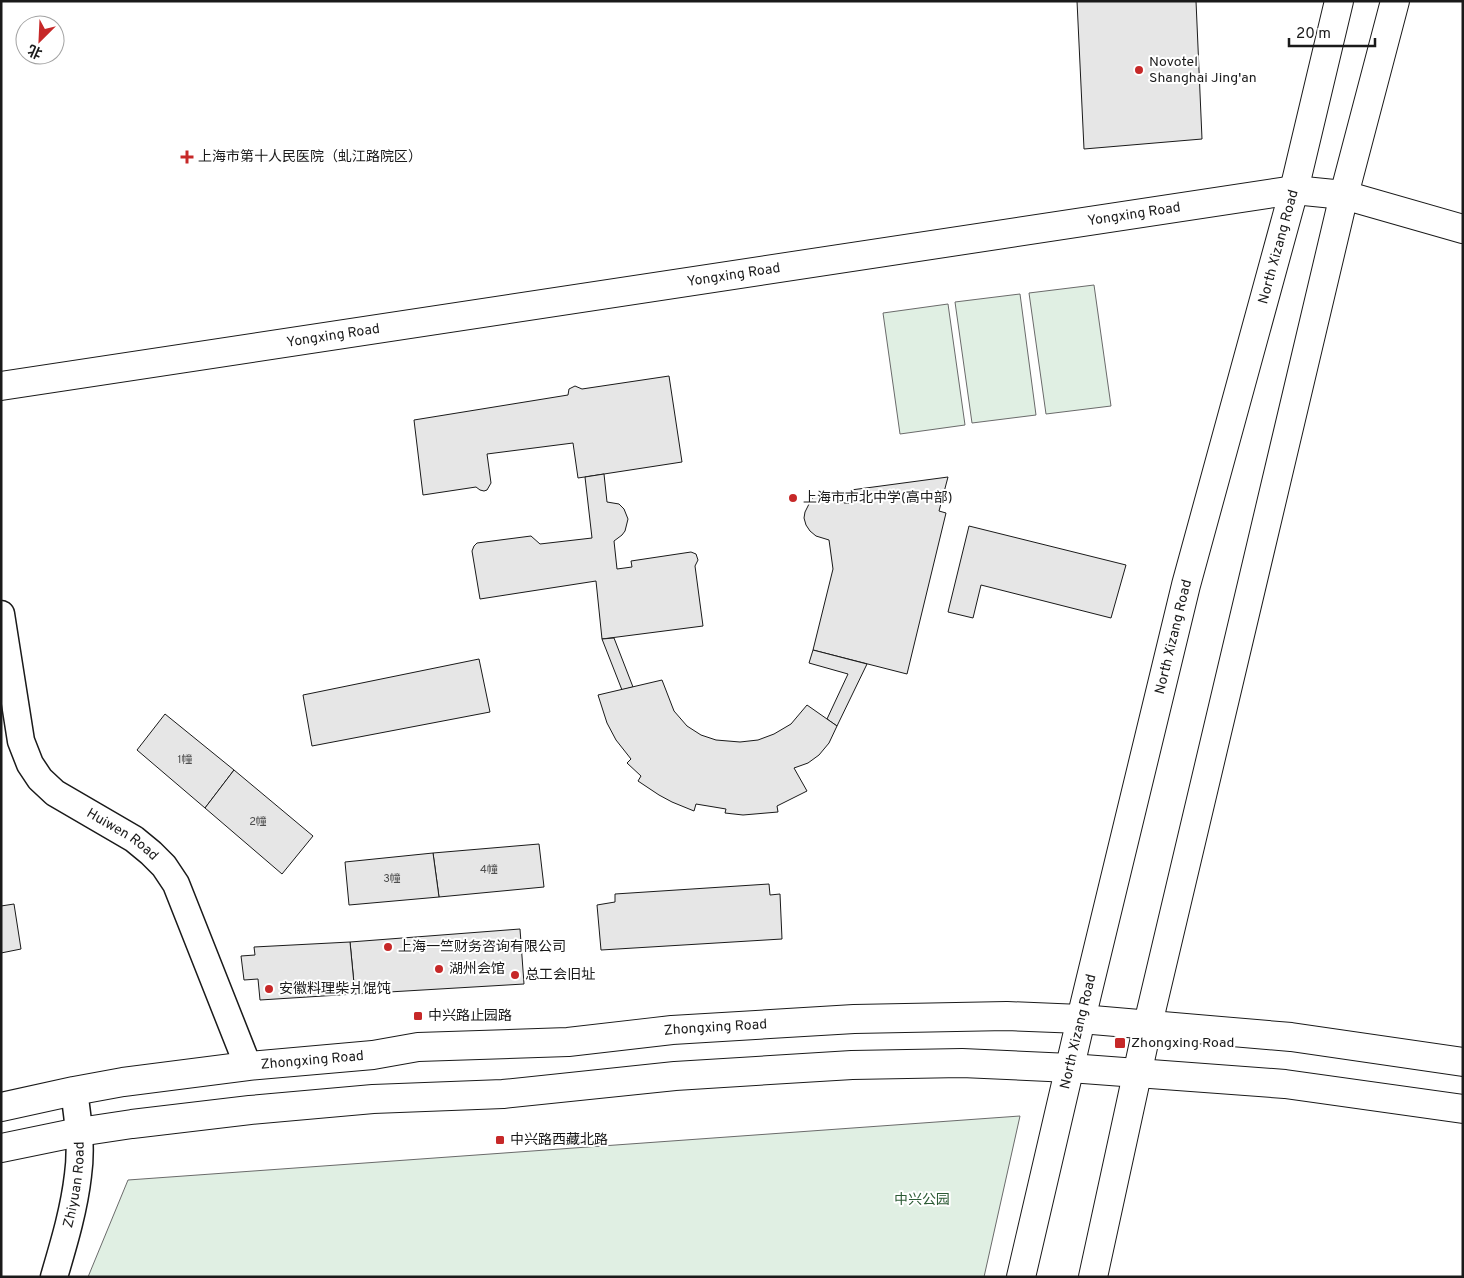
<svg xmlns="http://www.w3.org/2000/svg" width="1464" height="1278" font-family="Overpass,'Noto Sans SC',sans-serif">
<rect width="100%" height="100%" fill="#fff"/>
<g fill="#e0efe3" stroke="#6a6a6a">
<polygon points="1094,285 1111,406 1046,414 1029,293"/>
<polygon points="1020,294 1036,415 972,423 955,302"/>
<polygon points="948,304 965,425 900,434 883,313"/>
<polygon points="1020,1116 984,1277 88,1277 128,1180"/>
</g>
<g fill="#e6e6e6" stroke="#1a1a1a">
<polygon points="1077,1 1196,1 1202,139 1084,149"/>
<polygon points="669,376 682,462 578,478 573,443 487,454 491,483 487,490 484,491 480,490 476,487 423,495 414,420 568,395 569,389 575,386 582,389"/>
<polygon points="604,474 607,502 619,504 624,509 628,519 625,531 622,535 614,541 617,569 632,567 631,561 691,552 696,554 698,560 695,566 703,626 602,639 596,581 480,599 472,551 474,546 477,543 531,536 540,544 592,538 585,477"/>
<polygon points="948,477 939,511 946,513 907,674 813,650 833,569 829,540 816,536 810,531 806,525 804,518 805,512 812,498 822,494 828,494 840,498 844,503 849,503 851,490"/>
<polygon points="969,526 1126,565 1111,618 981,585 973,618 948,612"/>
<polygon points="614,638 633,687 622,690 602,639"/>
<polygon points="813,650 867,664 837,726 827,719 848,674 809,663"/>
<polygon points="479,659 490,712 312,746 303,695"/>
<polygon points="662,680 674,711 687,726 701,735 716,740 740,742 758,740 774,734 791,724 807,705 837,726 829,743 819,755 808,763 794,768 807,791 777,806 778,812 743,815 725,813 726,809 696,804 694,811 672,802 659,795 638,781 641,776 627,763 631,759 616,740 607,723 598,695"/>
<polygon points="165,714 234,770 205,808 137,750"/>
<polygon points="234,770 313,836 282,874 205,808"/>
<polygon points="539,844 544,887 439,897 433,853"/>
<polygon points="433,853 439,897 349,905 345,862"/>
<polygon points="769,884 770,895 780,894 782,939 601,950 597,905 615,902 615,894"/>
<polygon points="14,904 21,949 1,953 1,906"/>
<polygon points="520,929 524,984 355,994 350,942"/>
<polygon points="350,942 355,994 260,1000 258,979 244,980 241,956 255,955 254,947"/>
</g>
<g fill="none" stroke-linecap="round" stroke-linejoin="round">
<defs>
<g id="street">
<path id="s1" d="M1,614L21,741L30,764L40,779L55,793L134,839L151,853L164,866L176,884L248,1066"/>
<path id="s2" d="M54,1277C64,1243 74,1210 78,1175C82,1147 78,1119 74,1091"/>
</g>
<g id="secondary">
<path id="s3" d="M1,386L1294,190L1344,195L1463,229"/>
<path id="s4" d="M1,1107L74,1091L123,1082L248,1066L373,1055L418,1047L568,1042L672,1030L854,1019L1007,1016L1081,1019L1291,1037L1463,1062"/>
<polyline points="1,1148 79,1132 132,1124 250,1110 373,1099 503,1094 675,1076 852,1065 962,1063 1070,1068 1137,1073 1285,1084 1463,1109"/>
<path id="s5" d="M1021,1277L1081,1019L1186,585L1294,190L1339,1"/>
<polyline points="1093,1277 1148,1024 1344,195 1395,1"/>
</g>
</defs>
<use href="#street" stroke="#1a1a1a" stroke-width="29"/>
<use href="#secondary" stroke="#1a1a1a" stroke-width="30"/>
<use href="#street" stroke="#fff" stroke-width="26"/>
<use href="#secondary" stroke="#fff" stroke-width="28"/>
</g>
<g fill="#c62828" stroke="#fff" stroke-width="2">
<circle cx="1139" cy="70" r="5"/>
<path d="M184.5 149.5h5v5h5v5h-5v5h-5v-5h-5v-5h5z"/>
<circle cx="793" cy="498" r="5"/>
<circle cx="388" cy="947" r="5"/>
<circle cx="439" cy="969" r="5"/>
<circle cx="515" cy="975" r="5"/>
<circle cx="269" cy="989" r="5"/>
<rect x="413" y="1011" width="10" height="10" rx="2.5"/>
<rect x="1114" y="1037" width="12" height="12" rx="2.5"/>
<rect x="495" y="1135" width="10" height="10" rx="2.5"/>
</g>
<g text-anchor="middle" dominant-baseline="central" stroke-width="4" stroke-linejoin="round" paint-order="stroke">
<g font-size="11" fill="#4d4d4d">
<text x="185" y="760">1幢</text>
<text x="258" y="822">2幢</text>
<text x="489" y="870">4幢</text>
<text x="392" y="879">3幢</text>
</g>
<g font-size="14" fill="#1a1a1a" stroke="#fff" text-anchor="start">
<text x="1149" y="62">Novotel<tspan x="1149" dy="16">Shanghai Jing'an</tspan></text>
<text x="198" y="157">上海市第十人民医院（虬江路院区）</text>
<text x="803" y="498">上海市市北中学(高中部)</text>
<text x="398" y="947">上海一竺财务咨询有限公司</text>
<text x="449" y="969">湖州会馆</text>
<text x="525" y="975">总工会旧址</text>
<text x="279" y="989">安徽料理柴爿馄饨</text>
<text x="428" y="1016">中兴路止园路</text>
<text x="1131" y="1043">Zhongxing Road</text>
<text x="510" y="1140">中兴路西藏北路</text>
</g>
<g font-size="14" fill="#1a1a1a" stroke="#fff">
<text stroke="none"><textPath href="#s3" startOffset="1146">Yongxing Road</textPath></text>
<text stroke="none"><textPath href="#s5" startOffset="1062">North Xizang Road</textPath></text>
<text stroke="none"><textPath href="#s3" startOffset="741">Yongxing Road</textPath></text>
<text stroke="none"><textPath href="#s3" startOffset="336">Yongxing Road</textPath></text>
<text stroke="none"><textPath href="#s5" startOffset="658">North Xizang Road</textPath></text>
<text stroke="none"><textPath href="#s1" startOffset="271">Huiwen Road</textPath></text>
<text stroke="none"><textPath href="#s4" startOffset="720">Zhongxing Road</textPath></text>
<text stroke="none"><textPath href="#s5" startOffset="252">North Xizang Road</textPath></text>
<text stroke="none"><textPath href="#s4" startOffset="315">Zhongxing Road</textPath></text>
<text stroke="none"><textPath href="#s2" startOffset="95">Zhiyuan Road</textPath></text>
</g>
<g font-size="14" fill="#2b5a34" stroke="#fff">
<text x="922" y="1200">中兴公园</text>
</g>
</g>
<rect width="1464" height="1278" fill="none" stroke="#1a1a1a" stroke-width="5"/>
<g transform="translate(40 40) rotate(204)"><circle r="24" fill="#ffffff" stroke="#a3a3a3"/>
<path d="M0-4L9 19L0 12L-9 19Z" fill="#c62828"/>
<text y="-8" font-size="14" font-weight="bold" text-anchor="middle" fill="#1a1a1a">北</text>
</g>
<path d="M1289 38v8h86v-8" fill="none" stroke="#1a1a1a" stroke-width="2.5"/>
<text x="1296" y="38" font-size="15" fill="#1a1a1a" stroke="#ffffff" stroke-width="4" paint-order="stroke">20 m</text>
</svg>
